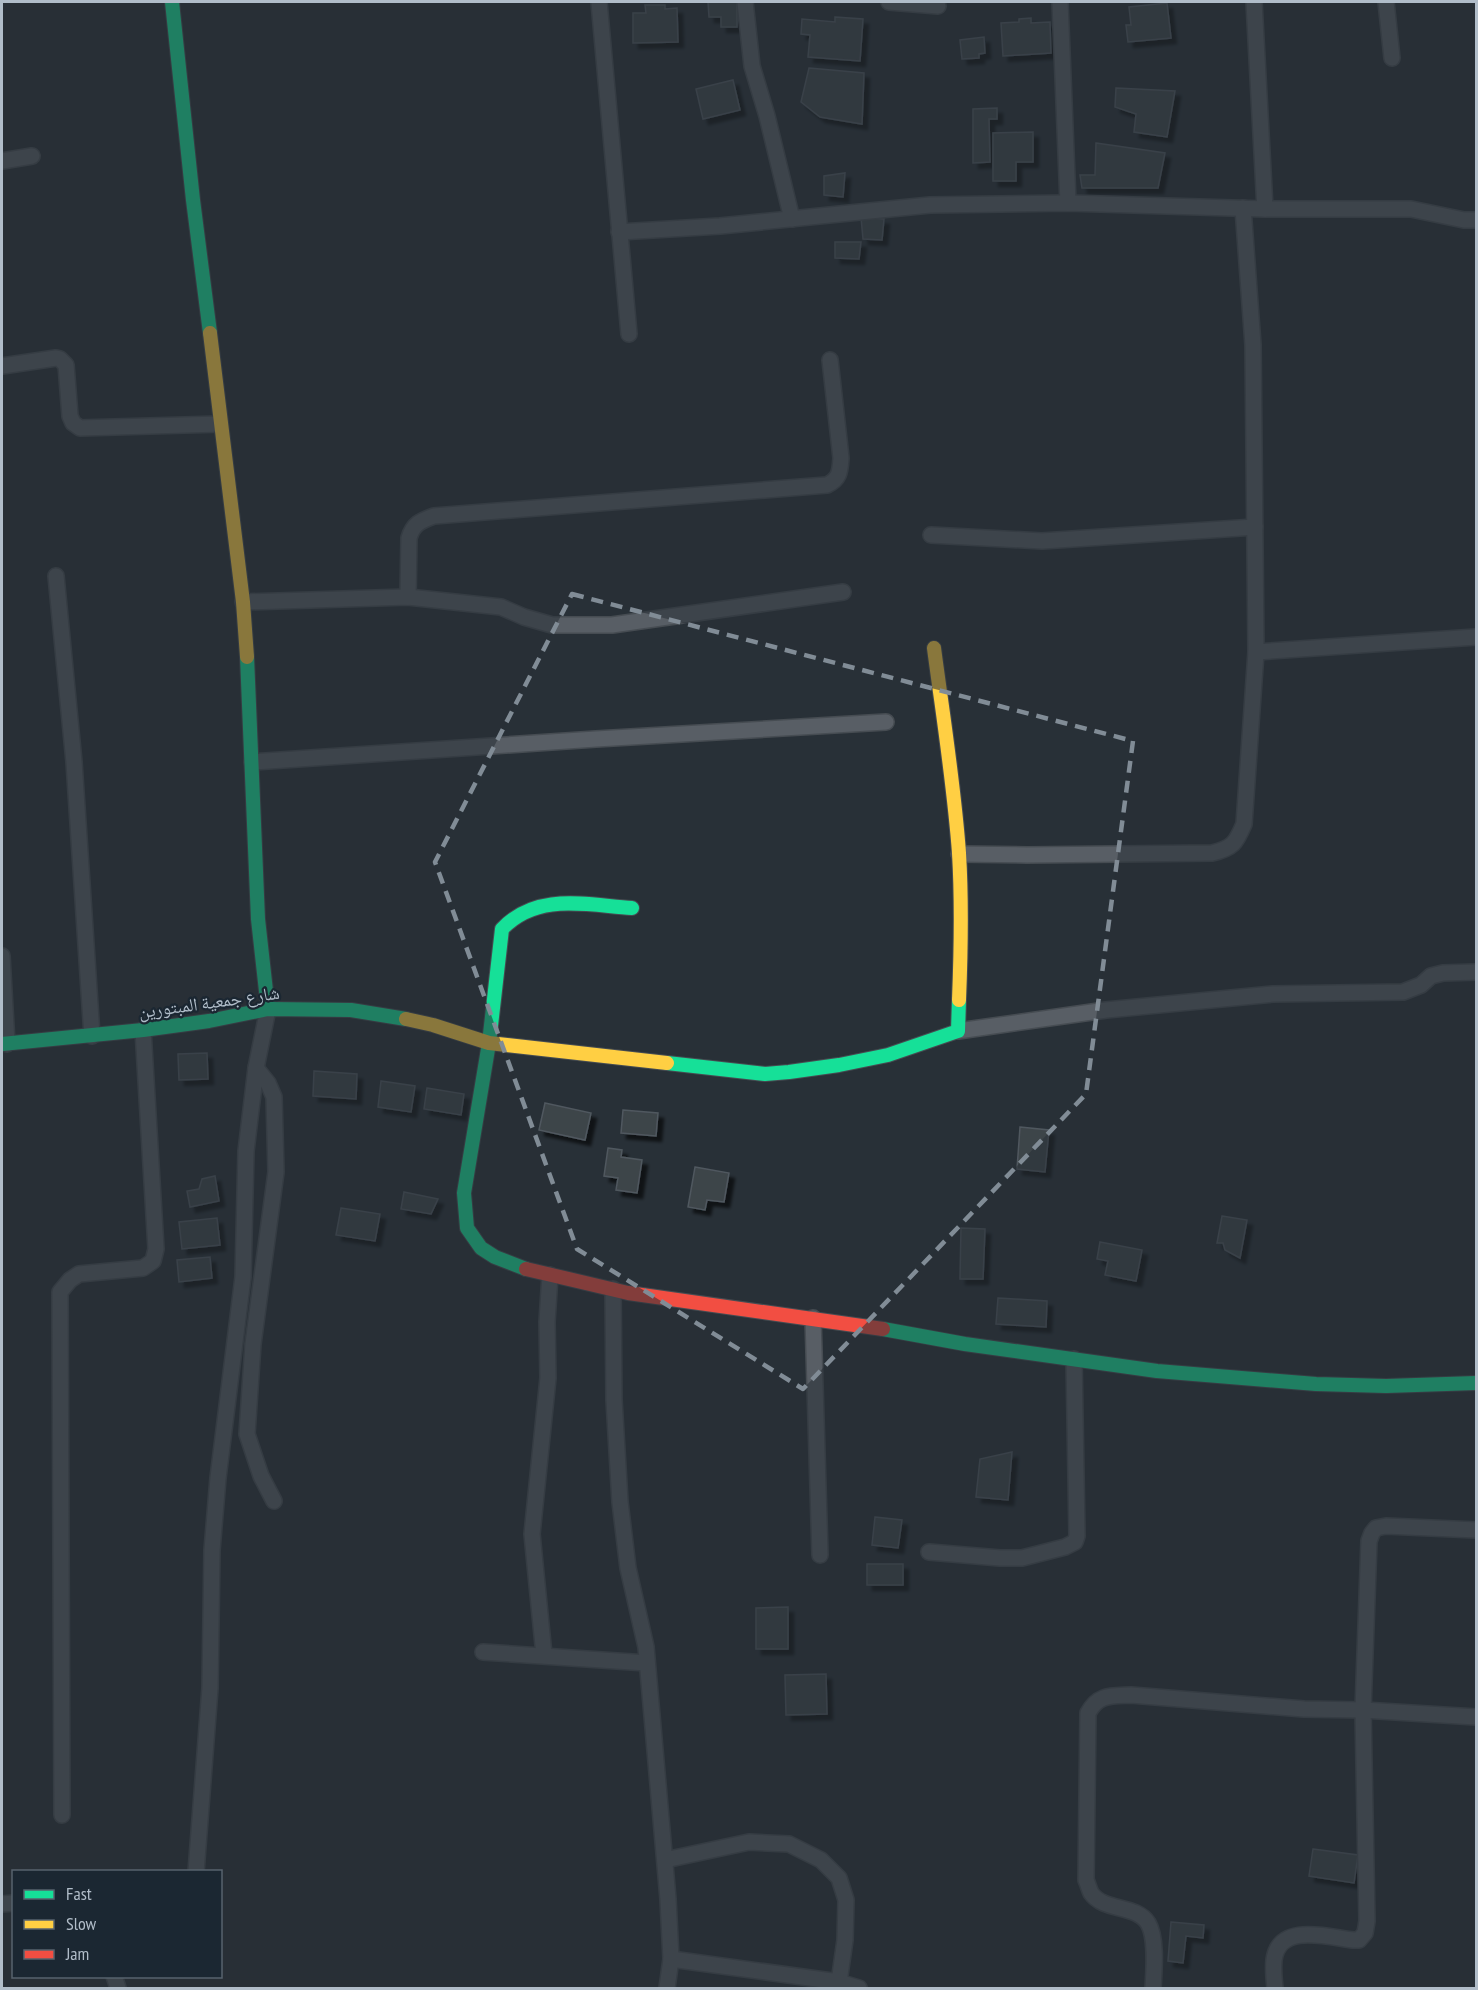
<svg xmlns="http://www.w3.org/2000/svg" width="1478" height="1990" font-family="'PT Sans Narrow','Noto Naskh Arabic',sans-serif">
<defs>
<filter id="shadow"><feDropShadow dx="5.5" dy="5.5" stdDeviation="1.5" flood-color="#0009"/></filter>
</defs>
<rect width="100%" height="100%" fill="#283037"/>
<g fill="#3e444a" stroke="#50585f" stroke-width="1.5" filter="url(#shadow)">
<polygon points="708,2 737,2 737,27 721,27 721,17 709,17"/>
<polygon points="1167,3 1171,38 1128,42 1126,25 1131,25 1129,7"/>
<polygon points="645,5 665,5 665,9 677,8 678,42 633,43 633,13 646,13"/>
<polygon points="835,17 863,19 860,61 808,57 810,35 801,34 802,19 835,22"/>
<polygon points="1031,18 1031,23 1050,22 1051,53 1003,56 1001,23 1019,22 1019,19"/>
<polygon points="984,37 985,53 979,54 979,58 962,59 960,40"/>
<polygon points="809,68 864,73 862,124 820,117 801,102"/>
<polygon points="733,80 740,110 703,119 696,89"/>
<polygon points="1116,88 1175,91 1167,137 1134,132 1136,114 1115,107"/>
<polygon points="997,108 997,119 989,119 990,162 973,163 973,109"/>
<polygon points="1033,132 1033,162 1016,162 1016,181 993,181 993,133"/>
<polygon points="1096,143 1165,153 1158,188 1082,188 1080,175 1095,175"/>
<polygon points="845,173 843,197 824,195 824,176"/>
<polygon points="861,217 884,219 882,240 863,239"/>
<polygon points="835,242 861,242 859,259 835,258"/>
<polygon points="207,1053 208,1079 179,1080 178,1054"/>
<polygon points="314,1071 357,1074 356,1099 313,1096"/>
<polygon points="381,1081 415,1086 411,1112 378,1107"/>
<polygon points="427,1088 464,1094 461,1115 424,1109"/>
<polygon points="545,1103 591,1113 585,1140 539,1130"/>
<polygon points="623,1110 658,1113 656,1136 621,1133"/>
<polygon points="1020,1127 1049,1130 1045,1172 1017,1169"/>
<polygon points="608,1148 622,1150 621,1157 642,1160 637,1193 616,1190 618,1178 604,1176"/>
<polygon points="695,1167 729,1173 724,1202 707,1200 705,1210 688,1207"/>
<polygon points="215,1176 219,1201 190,1207 187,1191 199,1189 202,1179"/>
<polygon points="404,1192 438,1199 431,1214 401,1209"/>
<polygon points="341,1208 380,1214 375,1241 336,1235"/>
<polygon points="1222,1216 1247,1220 1240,1258 1225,1250 1223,1243 1217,1243"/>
<polygon points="217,1218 220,1245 182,1249 179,1222"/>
<polygon points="961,1228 985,1229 983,1279 960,1279"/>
<polygon points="1100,1242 1142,1250 1136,1281 1105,1275 1108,1261 1097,1259"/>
<polygon points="210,1257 212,1278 179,1282 177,1260"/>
<polygon points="998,1298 1047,1301 1046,1327 996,1324"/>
<polygon points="1012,1452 1008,1500 976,1497 980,1459"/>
<polygon points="875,1517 902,1520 898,1548 872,1545"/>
<rect x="867" y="1564" width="36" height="21"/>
<polygon points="788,1607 788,1649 756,1649 756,1608"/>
<polygon points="826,1674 827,1714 786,1715 785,1675"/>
<polygon points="1313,1849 1358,1855 1354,1883 1309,1876"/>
<polygon points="1171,1922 1204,1925 1203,1938 1186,1936 1183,1963 1168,1961"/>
</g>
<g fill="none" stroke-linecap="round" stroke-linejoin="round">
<defs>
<g id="street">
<polyline points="599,2 629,334"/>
<polyline points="745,2 752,66 767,116 792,219"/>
<polyline points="889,2 938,6"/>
<polyline points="1060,2 1068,203"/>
<polyline points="1254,2 1265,209"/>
<polyline points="1386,2 1392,58"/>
<polyline points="2,161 32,156"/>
<polyline points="619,232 720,226 930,205 1068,203 1265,209 1411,209 1464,220 1476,220"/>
<polyline points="2,366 56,358 60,359 66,365 70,416 73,423 80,428 220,424"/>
<polyline points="931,535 1042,541 1255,527"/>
<polyline points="56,576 74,762 92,1036"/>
<path d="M408,597L409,538C413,524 420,521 434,516L827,485C840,479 840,471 841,458L830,360"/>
<polyline points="243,602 408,597 501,607 524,617 552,625 612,625 843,592"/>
<polyline points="1256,652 1476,637"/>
<polyline points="252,762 596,739 886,722"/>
<path d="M959,854L1027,855L1212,853C1233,848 1236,843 1244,824L1256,652L1253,345L1243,208"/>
<polyline points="2,956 7,1044"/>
<polyline points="958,1031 1106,1010 1273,994 1403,992 1421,985 1431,976 1443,973 1476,972"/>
<polyline points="256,1068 268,1083 274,1097 276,1172 253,1344 247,1434 261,1476 274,1501"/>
<polyline points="613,1289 614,1400 620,1502 628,1568 646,1647 668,1899 671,1959 667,1988"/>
<polyline points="813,1318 820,1555"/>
<polyline points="929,1552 1000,1558 1022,1558 1065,1547 1075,1542 1077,1536 1074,1359"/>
<polyline points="483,1652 647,1663"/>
<polyline points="544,1655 532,1534 548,1378 547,1322 550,1275"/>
<polyline points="62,1815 60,1292 70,1280 79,1274 143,1268 153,1261 156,1249 143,1030"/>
<polyline points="665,1860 749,1842 789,1844 821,1860 839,1878 846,1900 845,1940 839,1982"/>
<polyline points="196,1872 210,1688 212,1550 218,1478 243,1277 246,1151 256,1068 268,1009"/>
<polyline points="2,1904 14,1903"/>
<polyline points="671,1959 839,1982 859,1988"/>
<polyline points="114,1976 118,1988"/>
<path d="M1153,1988C1154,1971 1157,1938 1148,1923C1136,1904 1104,1912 1091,1893C1089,1889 1088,1884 1086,1880L1088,1713C1098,1694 1111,1696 1131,1695L1304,1709L1363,1710L1476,1717"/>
<path d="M1275,1988C1274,1979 1273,1969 1274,1960C1279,1922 1328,1937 1353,1940H1359L1365,1933L1367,1921L1363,1710L1369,1541L1372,1533L1376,1528L1386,1526L1476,1530"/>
</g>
<g id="fast">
<polyline points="172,2 193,200 210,333"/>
<polyline points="247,657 258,919 268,1009"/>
<polyline points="2,1044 143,1030 209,1021 268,1009 351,1010 406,1019"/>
<polyline points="667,1063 765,1074 789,1072 839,1065 888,1055 958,1031 959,1000"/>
<path d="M526,1269L495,1257L481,1248L467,1228L464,1193L489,1043L502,929C537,892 586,905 632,908"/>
<polyline points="883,1329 965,1344 1157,1371 1316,1384 1386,1386 1476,1383"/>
</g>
<g id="slow">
<polyline points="210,333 243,602 247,657"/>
<path d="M934,648C943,716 954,784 959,853C962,902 961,951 959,1000"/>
<polyline points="406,1019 433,1025 489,1043 667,1063"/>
</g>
<polyline id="jam" points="526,1269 628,1293 883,1329"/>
</defs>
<use href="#street" stroke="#464c52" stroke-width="18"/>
<use href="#fast" stroke="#464c52" stroke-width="16"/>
<use href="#slow" stroke="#464c52" stroke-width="16"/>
<use href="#jam" stroke="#464c52" stroke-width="16"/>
<use href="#street" stroke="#585e65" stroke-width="15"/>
<use href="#fast" stroke="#16e098" stroke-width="14"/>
<use href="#slow" stroke="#ffcf43" stroke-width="14"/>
<use href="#jam" stroke="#f24e42" stroke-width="14"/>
</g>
<path d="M0 0H1478V1990H0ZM572,594L1133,741L1086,1094L803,1389L577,1249L435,862Z" fill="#283037" fill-opacity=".55" fill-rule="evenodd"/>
<path fill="none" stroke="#818c96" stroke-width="4.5" stroke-dasharray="12 8" stroke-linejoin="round" d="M572,594L1133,741L1086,1094L803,1389L577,1249L435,862Z"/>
<g text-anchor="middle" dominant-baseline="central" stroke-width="4.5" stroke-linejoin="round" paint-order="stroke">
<g font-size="18" fill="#b1bdc9" stroke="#1b2732">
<text transform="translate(209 1002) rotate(-8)">شارع جمعية المبتورين</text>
</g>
</g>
<rect width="1478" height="1990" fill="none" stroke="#b1bdc9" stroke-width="6"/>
<rect x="12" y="1870" width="210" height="108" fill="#1b2732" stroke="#57636e" stroke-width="1.5"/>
<rect x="24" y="1890" width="30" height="9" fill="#16e098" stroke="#57636e" stroke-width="1.5"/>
<text x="66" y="1900" font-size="18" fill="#b1bdc9">Fast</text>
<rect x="24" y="1920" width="30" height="9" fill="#ffcf43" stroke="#57636e" stroke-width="1.5"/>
<text x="66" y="1930" font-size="18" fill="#b1bdc9">Slow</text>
<rect x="24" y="1950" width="30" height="9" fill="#f24e42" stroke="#57636e" stroke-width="1.5"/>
<text x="66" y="1960" font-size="18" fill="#b1bdc9">Jam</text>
</svg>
